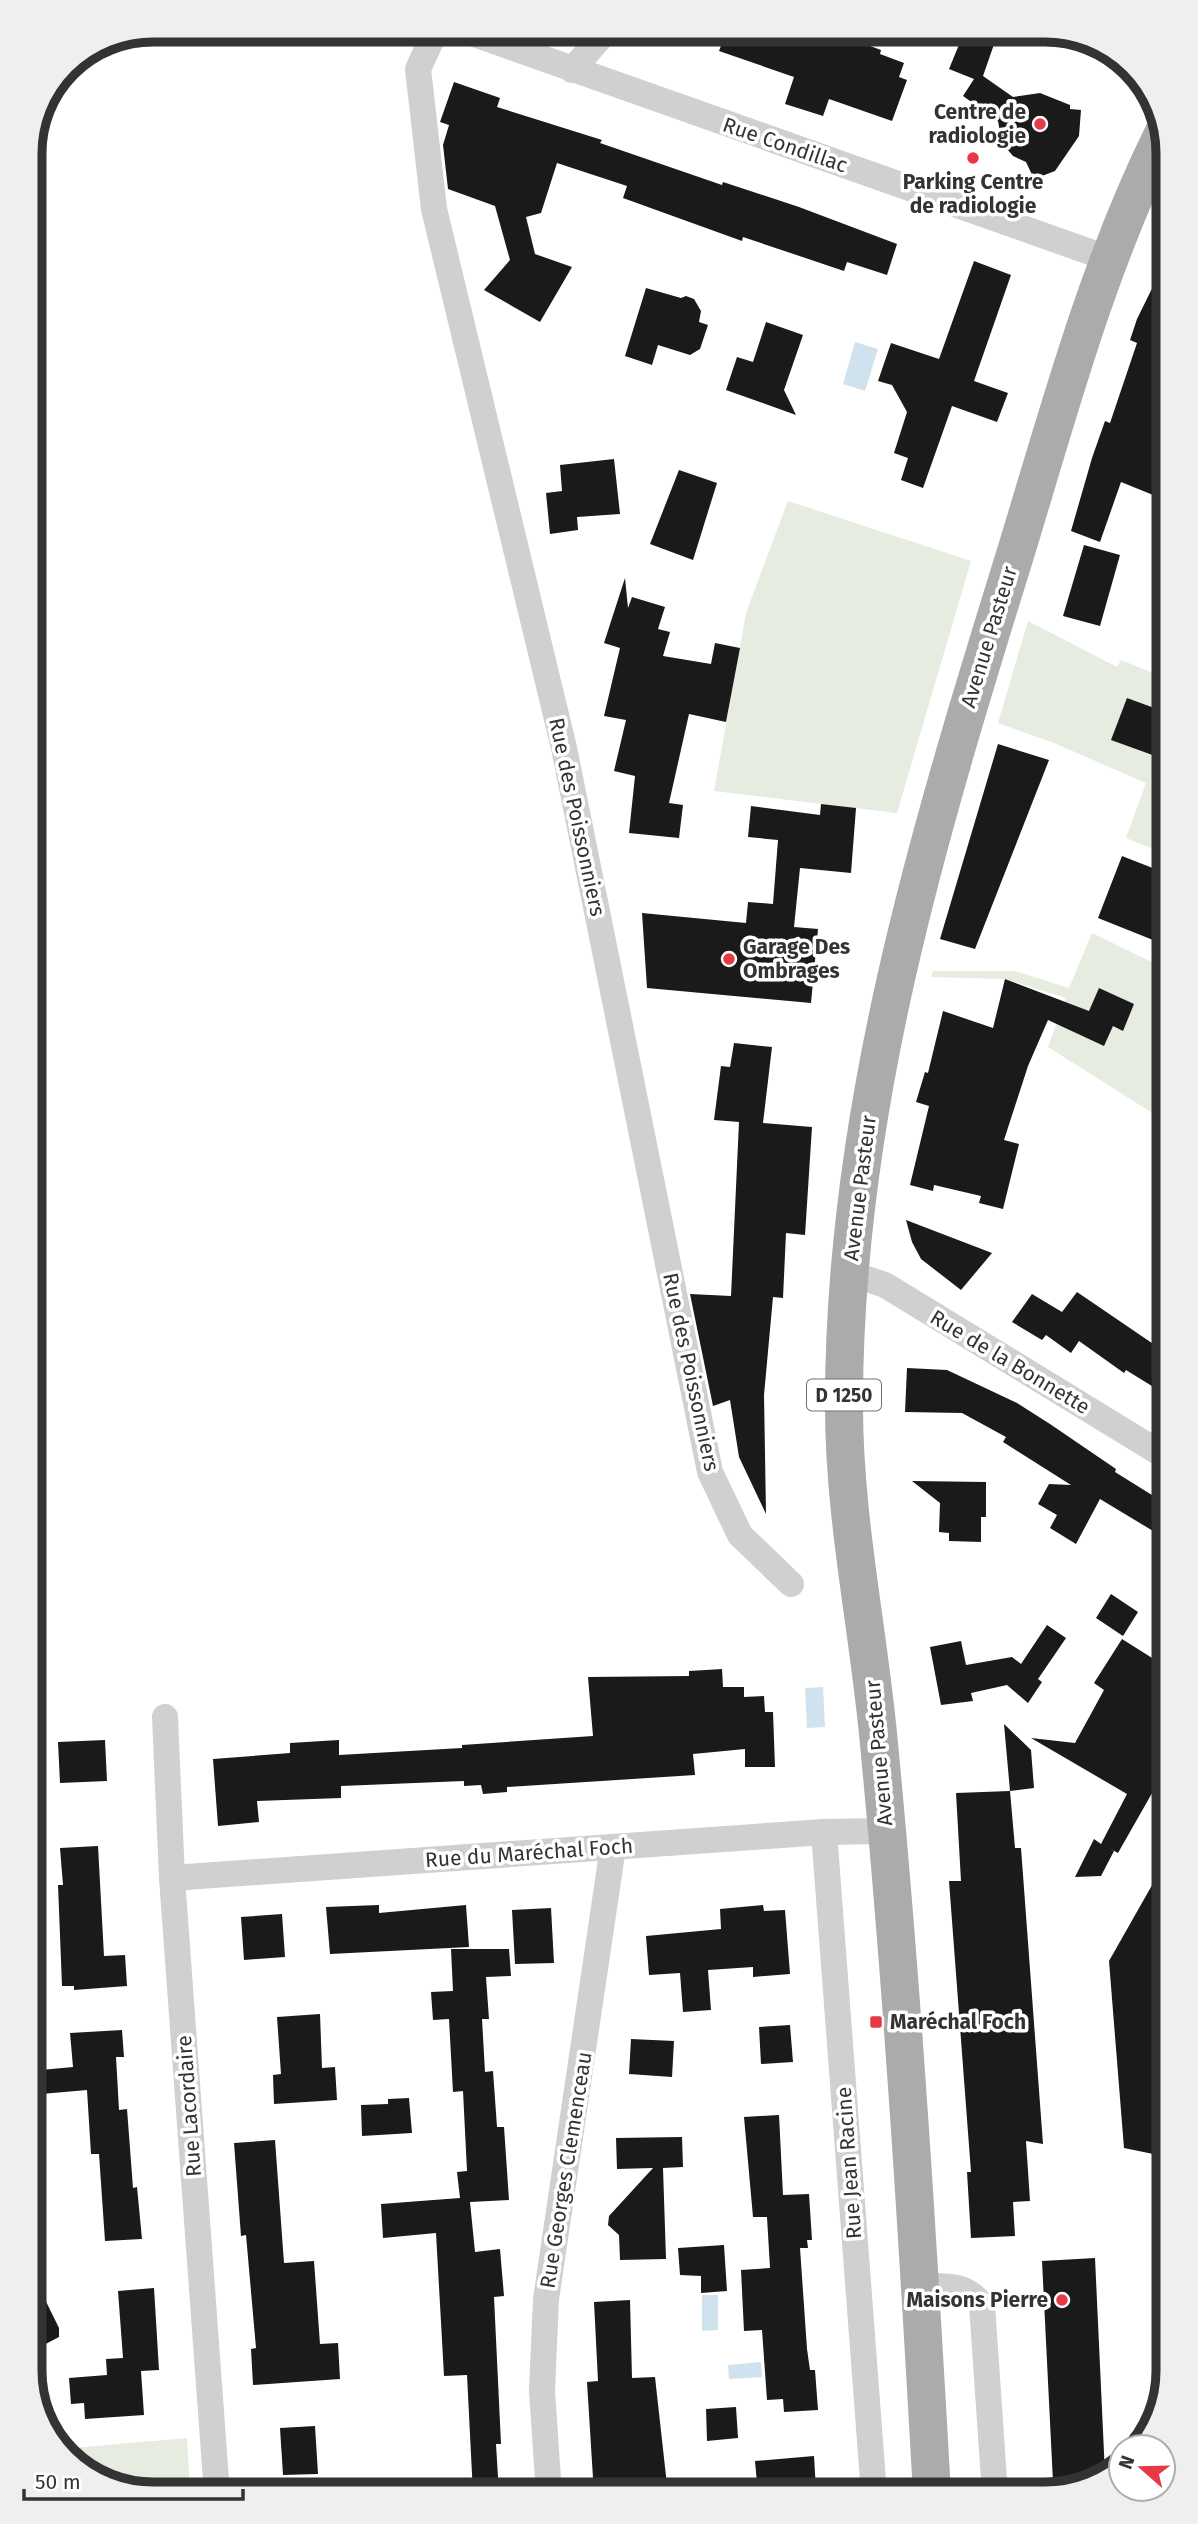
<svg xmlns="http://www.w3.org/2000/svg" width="1198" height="2524" font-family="'Fira Sans',sans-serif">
<rect width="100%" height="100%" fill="#fff"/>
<g fill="#e6ecdf">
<polygon points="788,501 971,561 897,813 714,791 746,613"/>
<polygon points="1028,621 1117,667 1121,660 1168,679 1168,855 1126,838 1146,783 1054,743 998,723"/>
<polygon points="1092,933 1168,970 1168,1123 1048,1047 1066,998 1005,979 931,977 933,971 1015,971 1069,988"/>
<polygon points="187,2438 190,2494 146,2494 88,2474 74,2448"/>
</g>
<g fill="#cfe2ee">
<polygon points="855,342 878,349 865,391 843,384"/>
<polygon points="823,1687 825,1727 807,1728 805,1688"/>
<polygon points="702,2295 718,2295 718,2330 702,2331"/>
<polygon points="761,2362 762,2377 729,2379 728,2365"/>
</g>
<g fill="#1a1a1a">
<polygon points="727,30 784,30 814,40 818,30 842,30 840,35 881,50 880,54 904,63 899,77 907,80 892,121 829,99 823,116 785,104 794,77 719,51"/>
<polygon points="965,30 999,30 983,76 1013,97 1040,93 1070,105 1070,109 1081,110 1079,136 1055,171 1034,179 1026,162 1013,156 1002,143 998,121 963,96 974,79 949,69"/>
<polygon points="454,82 500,98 497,107 602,140 600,143 722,185 723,182 799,207 897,244 887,275 847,262 844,271 743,237 742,241 623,198 627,186 557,163 541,213 526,217 535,254 572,267 540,322 484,290 510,260 495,206 448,189 443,145 449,125 440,122"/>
<polygon points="1168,256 1168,501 1121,482 1100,542 1071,531 1092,458 1105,421 1110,423 1137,343 1130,340 1137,319"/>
<polygon points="974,261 1011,275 974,381 1008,393 997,422 952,406 923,488 901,480 908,458 894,453 907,412 892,385 878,381 891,343 939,359"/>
<polygon points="646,288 681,298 686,296 694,299 701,311 699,322 708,325 700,349 690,355 658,345 652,365 625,356"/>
<polygon points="766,322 803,335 784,390 796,415 726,390 737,357 753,362"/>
<polygon points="614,459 620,514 577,517 578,530 550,534 546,493 562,491 560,465"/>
<polygon points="679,470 717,483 693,560 650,544"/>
<polygon points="1084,545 1120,555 1100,626 1063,616"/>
<polygon points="625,578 628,608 632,597 665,607 658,629 670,632 663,656 711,664 715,643 740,648 726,722 689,714 669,803 683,805 679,838 629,833 635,776 614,771 626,720 604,716 620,648 604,643"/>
<polygon points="1127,698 1168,713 1168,729 1158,757 1111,740"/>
<polygon points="998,744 1049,760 975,949 940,939"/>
<polygon points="821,804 856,808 851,873 800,868 794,927 818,929 811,1003 647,988 642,913 746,923 748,902 773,904 778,840 748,837 751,806 820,815"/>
<polygon points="1122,856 1168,874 1158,900 1168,904 1168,946 1098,918"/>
<polygon points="1005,979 1089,1011 1099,988 1134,1004 1123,1031 1113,1026 1104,1046 1048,1020 1028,1066 1004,1140 1019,1144 1003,1209 979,1203 981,1196 934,1185 933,1191 910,1185 929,1106 916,1102 925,1072 928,1073 943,1011 993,1028"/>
<polygon points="734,1043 772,1047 763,1123 812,1127 805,1235 786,1233 783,1298 773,1297 764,1395 766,1514 739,1457 730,1400 713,1406 690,1294 731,1296 739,1122 714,1120 721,1066 730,1067"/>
<polygon points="906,1220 992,1253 961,1290 921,1259 912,1242"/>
<polygon points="1077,1292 1168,1354 1168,1396 1126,1370 1124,1373 1079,1341 1071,1353 1046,1335 1042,1340 1012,1322 1032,1294 1062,1312"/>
<polygon points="907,1368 947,1370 1017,1403 1050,1424 1116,1469 1115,1472 1168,1505 1168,1540 1100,1499 1076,1544 1050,1528 1057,1515 1038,1504 1049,1484 1071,1485 1003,1442 1006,1437 962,1413 905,1412"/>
<polygon points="912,1481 986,1482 986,1517 981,1517 981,1542 949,1541 949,1533 939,1532 940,1503"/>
<polygon points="1111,1594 1138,1612 1123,1636 1096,1618"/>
<polygon points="1047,1625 1066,1638 1038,1679 1042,1682 1028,1703 1007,1685 971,1693 973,1701 941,1705 930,1647 961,1641 966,1665 1012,1657 1021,1664"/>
<polygon points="1122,1639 1168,1668 1168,1765 1118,1853 1109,1848 1114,1851 1101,1876 1075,1877 1094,1839 1101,1844 1127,1794 1031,1738 1075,1743 1104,1690 1094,1683"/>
<polygon points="722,1669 723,1687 744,1687 744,1697 764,1696 765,1712 773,1712 775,1767 745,1767 745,1749 693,1754 695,1775 507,1787 507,1792 483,1794 481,1785 464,1786 464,1781 341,1786 341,1798 257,1801 259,1822 218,1826 213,1759 290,1753 290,1743 339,1740 339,1755 462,1748 462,1745 593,1736 588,1677 689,1676 689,1671"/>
<polygon points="1004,1724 1031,1750 1034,1788 1010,1791"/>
<polygon points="105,1740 107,1781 60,1783 58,1742"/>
<polygon points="1010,1791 1015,1848 1021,1848 1043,2144 1026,2141 1030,2201 1013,2202 1015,2236 971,2238 967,2172 971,2172 949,1881 961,1881 956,1793"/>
<polygon points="98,1846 104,1956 125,1955 127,1986 74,1990 74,1986 62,1986 58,1885 63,1885 60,1848"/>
<polygon points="1168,1857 1168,2157 1124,2148 1109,1961"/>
<polygon points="379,1905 379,1913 466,1905 469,1947 330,1954 326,1907"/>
<polygon points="763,1905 764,1911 785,1910 790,1974 753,1977 753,1967 708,1970 711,2010 683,2012 680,1973 649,1975 646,1936 721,1929 720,1909"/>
<polygon points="551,1908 554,1963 515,1964 512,1910"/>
<polygon points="282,1914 285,1957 244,1960 241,1917"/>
<polygon points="451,1949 509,1949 511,1976 486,1977 489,2019 482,2019 485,2072 493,2071 497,2127 504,2127 509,2200 470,2202 475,2252 500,2249 504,2296 494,2297 501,2444 496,2444 499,2494 473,2494 467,2375 444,2376 436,2233 383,2238 381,2204 460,2198 457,2172 467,2171 463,2091 453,2092 449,2019 433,2020 431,1992 453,1991"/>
<polygon points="320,2014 322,2068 335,2067 337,2100 274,2104 273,2075 281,2074 277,2017"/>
<polygon points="790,2025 793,2062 761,2064 759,2027"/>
<polygon points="122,2030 124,2057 116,2057 119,2110 127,2109 133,2188 137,2187 142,2239 105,2241 99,2154 91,2154 87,2090 30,2095 30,2071 73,2067 70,2033"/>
<polygon points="631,2039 674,2041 672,2077 629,2074"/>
<polygon points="409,2098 412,2133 362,2136 361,2105 388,2104 388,2099"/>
<polygon points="779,2115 783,2195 809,2194 812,2240 807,2240 808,2248 800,2248 807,2349 810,2370 815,2370 818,2410 784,2412 783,2399 767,2400 762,2330 744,2331 741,2270 770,2268 767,2217 753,2217 744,2117"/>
<polygon points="682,2137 683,2167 663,2168 666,2259 620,2260 619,2235 608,2225 609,2216 653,2168 617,2169 616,2138"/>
<polygon points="275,2140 284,2263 314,2261 320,2344 338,2343 340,2379 253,2385 251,2349 256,2348 246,2235 241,2236 234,2143"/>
<polygon points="724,2245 727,2291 701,2293 701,2276 680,2275 678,2248"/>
<polygon points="1095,2258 1105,2474 1097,2480 1053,2482 1042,2261"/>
<polygon points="30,2269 59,2328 59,2337 36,2349 30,2337"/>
<polygon points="154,2288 159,2370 141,2371 144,2415 85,2419 84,2403 71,2404 69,2378 107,2375 106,2359 123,2358 118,2291"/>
<polygon points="630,2300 632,2378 655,2377 667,2485 643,2487 644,2494 594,2494 587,2382 598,2381 594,2302"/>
<polygon points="736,2407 738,2438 707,2441 706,2409"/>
<polygon points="315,2426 318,2474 283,2475 280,2428"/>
<polygon points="814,2456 816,2490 758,2494 755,2461"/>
</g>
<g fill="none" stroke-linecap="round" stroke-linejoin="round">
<g stroke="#d0d0d0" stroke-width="26">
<polyline points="436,30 418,69 434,209 564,748 710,1472 740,1535 791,1584"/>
<polyline points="463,30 1107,258"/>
<polyline points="572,70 607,30"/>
<polyline points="849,1273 885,1285 1168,1458"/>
<polyline points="165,1717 172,1878 217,2494"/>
<polyline points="824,1832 874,2494"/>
<polyline points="172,1878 824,1832 886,1831"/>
<path d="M921,2286C946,2286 965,2283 982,2305L995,2494"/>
<polyline points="1165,2370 1168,2370"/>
<polyline points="549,2494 542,2391 546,2299 613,1847"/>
</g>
<path stroke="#ababab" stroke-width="38" d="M932,2494C918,2244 903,1994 879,1744C869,1632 844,1520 844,1407C843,1113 929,832 1015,555C1059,411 1097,267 1164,132"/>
</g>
<g fill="#e63946" stroke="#fff" stroke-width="2.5">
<circle cx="1040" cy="124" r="7"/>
<circle cx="973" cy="158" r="7"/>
<circle cx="729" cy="959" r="7"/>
<rect x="869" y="2015" width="14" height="14" rx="3.5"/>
<circle cx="1062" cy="2300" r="7"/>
</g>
<g text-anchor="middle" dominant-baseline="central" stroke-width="7" stroke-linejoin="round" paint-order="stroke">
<rect fill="#fff" stroke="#707070" stroke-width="2" x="807" y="1379.5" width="74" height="31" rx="5"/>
<g font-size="19" font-weight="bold" fill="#333">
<text x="844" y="1395">D 1250</text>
</g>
<g font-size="21" font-weight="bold" fill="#333" stroke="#fff" text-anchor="end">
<text x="1026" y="112">Centre de<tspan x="1026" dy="24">radiologie</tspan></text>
<text x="973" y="182" text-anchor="middle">Parking Centre<tspan x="973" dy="24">de radiologie</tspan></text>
<text x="743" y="947" text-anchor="start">Garage Des<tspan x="743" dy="24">Ombrages</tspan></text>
<text x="890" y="2022" text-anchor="start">Maréchal Foch</text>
<text x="1048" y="2300">Maisons Pierre</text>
</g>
<g font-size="21" fill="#333" stroke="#fff">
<text transform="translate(785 145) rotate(19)">Rue Condillac</text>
<text transform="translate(989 637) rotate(-73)">Avenue Pasteur</text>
<text transform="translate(577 817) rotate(78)">Rue des Poissonniers</text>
<text transform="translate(860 1188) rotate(-83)">Avenue Pasteur</text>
<text transform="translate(1010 1362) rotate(31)">Rue de la Bonnette</text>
<text transform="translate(691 1372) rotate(78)">Rue des Poissonniers</text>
<text transform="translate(879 1753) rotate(-95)">Avenue Pasteur</text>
<text transform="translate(529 1853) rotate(-4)">Rue du Maréchal Foch</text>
<text transform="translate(189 2106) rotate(-94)">Rue Lacordaire</text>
<text transform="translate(849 2163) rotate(-94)">Rue Jean Racine</text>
<text transform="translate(566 2170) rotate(-81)">Rue Georges Clemenceau</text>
</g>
</g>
<path d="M0 0H1198V2524H0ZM153 42H1045A111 111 0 0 1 1156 153V2371A111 111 0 0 1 1045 2482H153A111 111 0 0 1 42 2371V153A111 111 0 0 1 153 42Z" fill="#efefef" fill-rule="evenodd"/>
<path fill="none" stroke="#333" stroke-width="9" d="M153 42H1045A111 111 0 0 1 1156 153V2371A111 111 0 0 1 1045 2482H153A111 111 0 0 1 42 2371V153A111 111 0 0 1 153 42Z"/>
<g transform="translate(1142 2468) rotate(290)"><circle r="33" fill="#ffffff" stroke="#adadad" stroke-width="2"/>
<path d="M0-5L12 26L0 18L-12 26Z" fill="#e63946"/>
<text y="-10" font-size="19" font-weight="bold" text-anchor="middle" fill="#333333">N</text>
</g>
<path d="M24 2489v10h219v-10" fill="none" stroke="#333333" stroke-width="3.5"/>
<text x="35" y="2489" font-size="21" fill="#333333" stroke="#ffffff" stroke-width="5" paint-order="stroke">50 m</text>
</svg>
